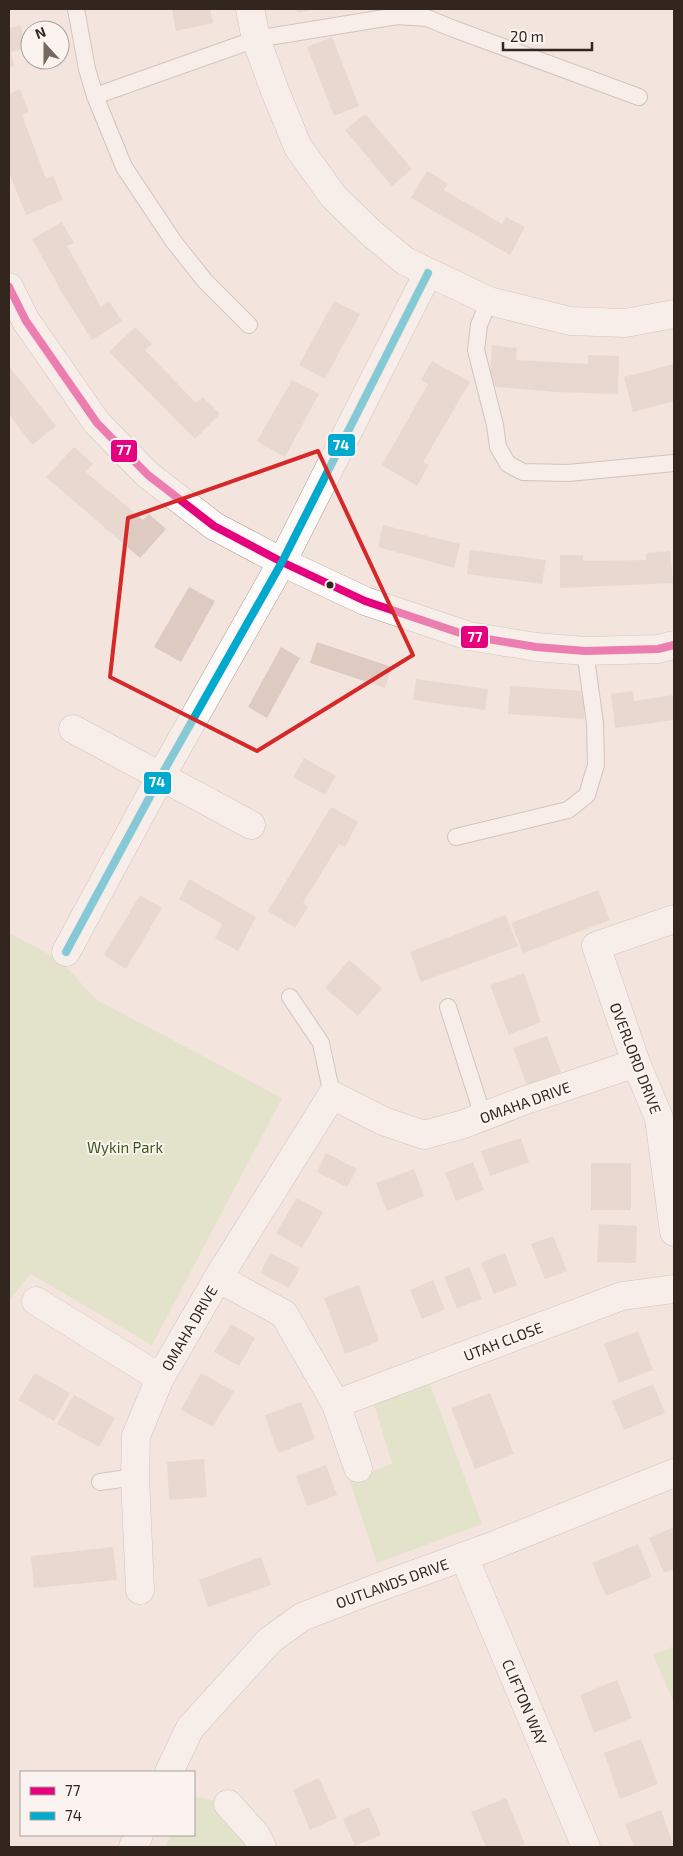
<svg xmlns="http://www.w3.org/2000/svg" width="683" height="1856" font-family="'Exo 2',sans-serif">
<rect width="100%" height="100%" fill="#f3e4dd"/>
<g fill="#d1e1b4">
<polygon points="9,933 60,960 95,999 282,1098 152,1345 31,1274 9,1300"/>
<polygon points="425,1371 482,1524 377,1563 350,1482 392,1463 370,1391"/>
<polygon points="674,1646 674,1703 653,1655"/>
<polygon points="194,1796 228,1804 258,1847 165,1847 171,1835 194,1835"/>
</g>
<g fill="#ddcbc2">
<polygon points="172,9 210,9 213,23 176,31"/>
<polygon points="296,9 312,9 312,10 297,13"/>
<polygon points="21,25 25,49 11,52 14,66 9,67 9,28"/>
<polygon points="332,37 359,106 334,116 307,47"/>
<polygon points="20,89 29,112 22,115 46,179 53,175 63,200 26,215 9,173 9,94"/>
<polygon points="365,114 412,169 392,186 345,130"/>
<polygon points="427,171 448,184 444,190 502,224 506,217 525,227 510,255 411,198"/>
<polygon points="62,222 74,243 67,246 101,307 109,301 122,321 92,340 65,298 32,239"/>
<polygon points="334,301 360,314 325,379 299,365"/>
<polygon points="135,327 152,344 145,350 196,403 203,397 220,414 195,439 109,352"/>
<polygon points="492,345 517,348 516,360 588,364 588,355 619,356 618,394 555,392 489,386"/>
<polygon points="432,361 470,382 423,462 429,465 417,486 382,465 428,384 421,380"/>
<polygon points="674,364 674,401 633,412 624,377"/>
<polygon points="9,366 56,426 32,445 9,414"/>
<polygon points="292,380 319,394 285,457 257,441"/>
<polygon points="74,447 93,464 86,472 143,520 149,514 166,529 140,558 46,477"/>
<polygon points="383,525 460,544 454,568 378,547"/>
<polygon points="470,550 546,560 542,584 467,574"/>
<polygon points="670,551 673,583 560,588 560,555 583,555 583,561 646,560 646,553"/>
<polygon points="189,587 215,601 181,662 154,647"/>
<polygon points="317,642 392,667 385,688 310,663"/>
<polygon points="281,647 300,658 267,718 248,707"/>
<polygon points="416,679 488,689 485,710 413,700"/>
<polygon points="510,686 585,691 584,719 508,714"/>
<polygon points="633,691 634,701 674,695 674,720 615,728 611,694"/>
<polygon points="304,758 336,776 325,795 293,777"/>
<polygon points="331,807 358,822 345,847 339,844 303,903 308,907 295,928 268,911"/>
<polygon points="189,879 256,917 238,951 215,938 222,924 179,899"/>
<polygon points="598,890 610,920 523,953 511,923"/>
<polygon points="140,895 162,908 126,969 104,955"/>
<polygon points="506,915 518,946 421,982 410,952"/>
<polygon points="349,960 382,988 358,1016 325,988"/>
<polygon points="524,973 541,1022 509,1035 490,985"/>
<polygon points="547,1036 561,1072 527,1085 513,1048"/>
<polygon points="521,1138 529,1162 490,1176 481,1151"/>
<polygon points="326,1153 357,1169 347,1187 317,1172"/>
<polygon points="473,1162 484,1190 456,1201 445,1173"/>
<rect x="591" y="1163" width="40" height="47"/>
<polygon points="414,1169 424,1196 387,1211 376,1183"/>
<polygon points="297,1198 323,1212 302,1248 276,1233"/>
<polygon points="599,1224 637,1226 636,1263 597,1262"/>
<polygon points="553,1236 567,1271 545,1279 531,1244"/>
<polygon points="270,1253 300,1268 289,1288 260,1273"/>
<polygon points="505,1253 517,1285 494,1294 481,1263"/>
<polygon points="469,1267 482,1299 457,1308 444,1277"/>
<polygon points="433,1280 445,1309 422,1319 410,1290"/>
<polygon points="359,1285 379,1341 345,1354 324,1298"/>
<polygon points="231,1324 255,1338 239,1366 214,1352"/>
<polygon points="638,1331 653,1370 619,1383 604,1344"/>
<polygon points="35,1373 70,1393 54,1421 18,1400"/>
<polygon points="201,1373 234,1391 213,1427 181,1410"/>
<polygon points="653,1384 665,1413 624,1430 612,1401"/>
<polygon points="490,1393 514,1454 475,1469 451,1408"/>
<polygon points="74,1395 115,1418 99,1447 57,1424"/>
<polygon points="301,1402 315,1439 278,1453 265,1415"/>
<polygon points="204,1459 207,1497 169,1500 167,1462"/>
<polygon points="326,1465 337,1495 307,1506 296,1476"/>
<polygon points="674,1527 674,1569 664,1573 649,1538"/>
<polygon points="638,1544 652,1577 606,1596 592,1563"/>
<polygon points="113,1547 117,1580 34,1588 31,1556"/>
<polygon points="261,1557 271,1585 208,1607 199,1580"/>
<polygon points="617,1680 632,1718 594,1733 580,1695"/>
<polygon points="641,1739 658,1784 620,1799 604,1753"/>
<polygon points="319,1778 337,1818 310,1830 293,1790"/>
<polygon points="506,1798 525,1844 515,1847 486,1847 471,1812"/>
<polygon points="369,1807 381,1835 355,1846 343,1819"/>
<polygon points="661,1810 674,1847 634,1847 625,1824"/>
</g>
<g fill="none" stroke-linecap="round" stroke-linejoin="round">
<defs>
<g id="lane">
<polyline points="76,9 87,69 95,96 124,167 174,242 205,281 249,325"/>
<polyline points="95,96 256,39 397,16 427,18 454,29 639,97"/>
<polyline points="489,301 479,325 476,350 495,425 498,447 508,464 523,472 568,473 674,463"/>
<polyline points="456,837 568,810 587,795 596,765 595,723 585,651"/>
<polyline points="290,997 321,1043 332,1095"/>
<polyline points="448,1007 483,1116"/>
<polyline points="100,1482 135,1477"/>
</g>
<g id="street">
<polyline points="250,9 256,39 275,91 298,147 333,196 370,232 405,261 489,301 570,321 625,323 674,314"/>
<polyline points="9,287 26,321 97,423 148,475 214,526 282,562 365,601 469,636 536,647 585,651 658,649 674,645"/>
<polyline points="73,729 251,825"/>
<polyline points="674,919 596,946 636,1063 659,1118 674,1232"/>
<polyline points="66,952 161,776 282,562 428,273"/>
<polyline points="218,1278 284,1314 336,1404 358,1468"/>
<polyline points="36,1301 160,1378"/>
<polyline points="336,1404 622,1296 674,1289"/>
<polyline points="464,1557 586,1847"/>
<polyline points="140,1590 135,1477 136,1436 160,1378 218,1278 332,1095 383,1121 424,1135 464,1124 523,1101 636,1063"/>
<polyline points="169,1772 190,1728 270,1640 302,1617 374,1589 490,1547 674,1473"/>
<polyline points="228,1804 256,1835 262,1847"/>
<polyline points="133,1847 139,1835"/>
</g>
</defs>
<use href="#lane" stroke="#ab9e98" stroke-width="18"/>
<use href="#street" stroke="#ab9e98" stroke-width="29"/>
<use href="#lane" stroke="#fdfbfa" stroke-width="16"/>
<use href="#street" stroke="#fdfbfa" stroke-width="28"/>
<defs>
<polyline id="bus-1" points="9,287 26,321 97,423 148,475 214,526 282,562 365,601 469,636 536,647 585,651 658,649 674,645"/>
<polyline id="bus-2" points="66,952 161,776 282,562 428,273"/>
</defs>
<use href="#bus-1" stroke="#faf3ef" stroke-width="11"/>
<use href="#bus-2" stroke="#faf3ef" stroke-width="11"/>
<use href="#bus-1" stroke="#e5007d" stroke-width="8"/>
<use href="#bus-2" stroke="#00a9ce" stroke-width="8"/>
</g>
<path d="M0 0H683V1856H0ZM318,451L413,655L257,751L110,677L128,518Z" fill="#f3e4dd" fill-opacity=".55" fill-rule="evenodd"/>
<path fill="none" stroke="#d62828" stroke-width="4" stroke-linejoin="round" d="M318,451L413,655L257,751L110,677L128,518Z"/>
<circle fill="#33261f" stroke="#faf3ef" stroke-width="2" cx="330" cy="585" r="4.5"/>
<g text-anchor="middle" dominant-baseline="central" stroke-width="4" stroke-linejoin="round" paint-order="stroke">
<g font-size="15" fill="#33261f" stroke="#faf3ef">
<text transform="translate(636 1058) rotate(69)">OVERLORD DRIVE</text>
<text transform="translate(525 1102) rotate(-20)">OMAHA DRIVE</text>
<text transform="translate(189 1328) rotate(-60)">OMAHA DRIVE</text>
<text transform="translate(503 1341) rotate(-21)">UTAH CLOSE</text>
<text transform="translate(392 1583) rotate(-20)">OUTLANDS DRIVE</text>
<text transform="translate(525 1702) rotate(67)">CLIFTON WAY</text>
</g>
<g font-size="15" fill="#3c5a1e" stroke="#faf3ef">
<text x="125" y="1147">Wykin Park</text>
</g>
</g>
<g stroke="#faf3ef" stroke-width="2">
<rect x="327" y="433" width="29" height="24" rx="5" fill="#00a9ce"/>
<rect x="110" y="439" width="28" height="24" rx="5" fill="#e5007d"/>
<rect x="460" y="625" width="29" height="24" rx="5" fill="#e5007d"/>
<rect x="143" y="771" width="29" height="24" rx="5" fill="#00a9ce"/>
</g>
<g font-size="14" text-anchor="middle" font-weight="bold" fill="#fff">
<text x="341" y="450">74</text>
<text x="124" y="455">77</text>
<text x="475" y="642">77</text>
<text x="157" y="787">74</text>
</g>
<rect width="683" height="1856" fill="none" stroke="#33261f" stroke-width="20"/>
<rect x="20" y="1771" width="175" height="65" fill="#faf3ef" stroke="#aaa19c"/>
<rect x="30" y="1787" width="25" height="8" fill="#e5007d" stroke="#aaa19c"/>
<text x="65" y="1796" font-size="15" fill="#33261f">77</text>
<rect x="30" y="1812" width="25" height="8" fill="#00a9ce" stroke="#aaa19c"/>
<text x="65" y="1821" font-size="15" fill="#33261f">74</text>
<g transform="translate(45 45) rotate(339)"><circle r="24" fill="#faf3ef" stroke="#aaa19c"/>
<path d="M0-4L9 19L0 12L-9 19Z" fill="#766862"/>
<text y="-8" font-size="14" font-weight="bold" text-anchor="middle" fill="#33261f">N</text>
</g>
<path d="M503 42v8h89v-8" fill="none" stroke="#33261f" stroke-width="2.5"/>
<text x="510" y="42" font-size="15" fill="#33261f" stroke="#faf3ef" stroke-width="4" paint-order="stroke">20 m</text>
</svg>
